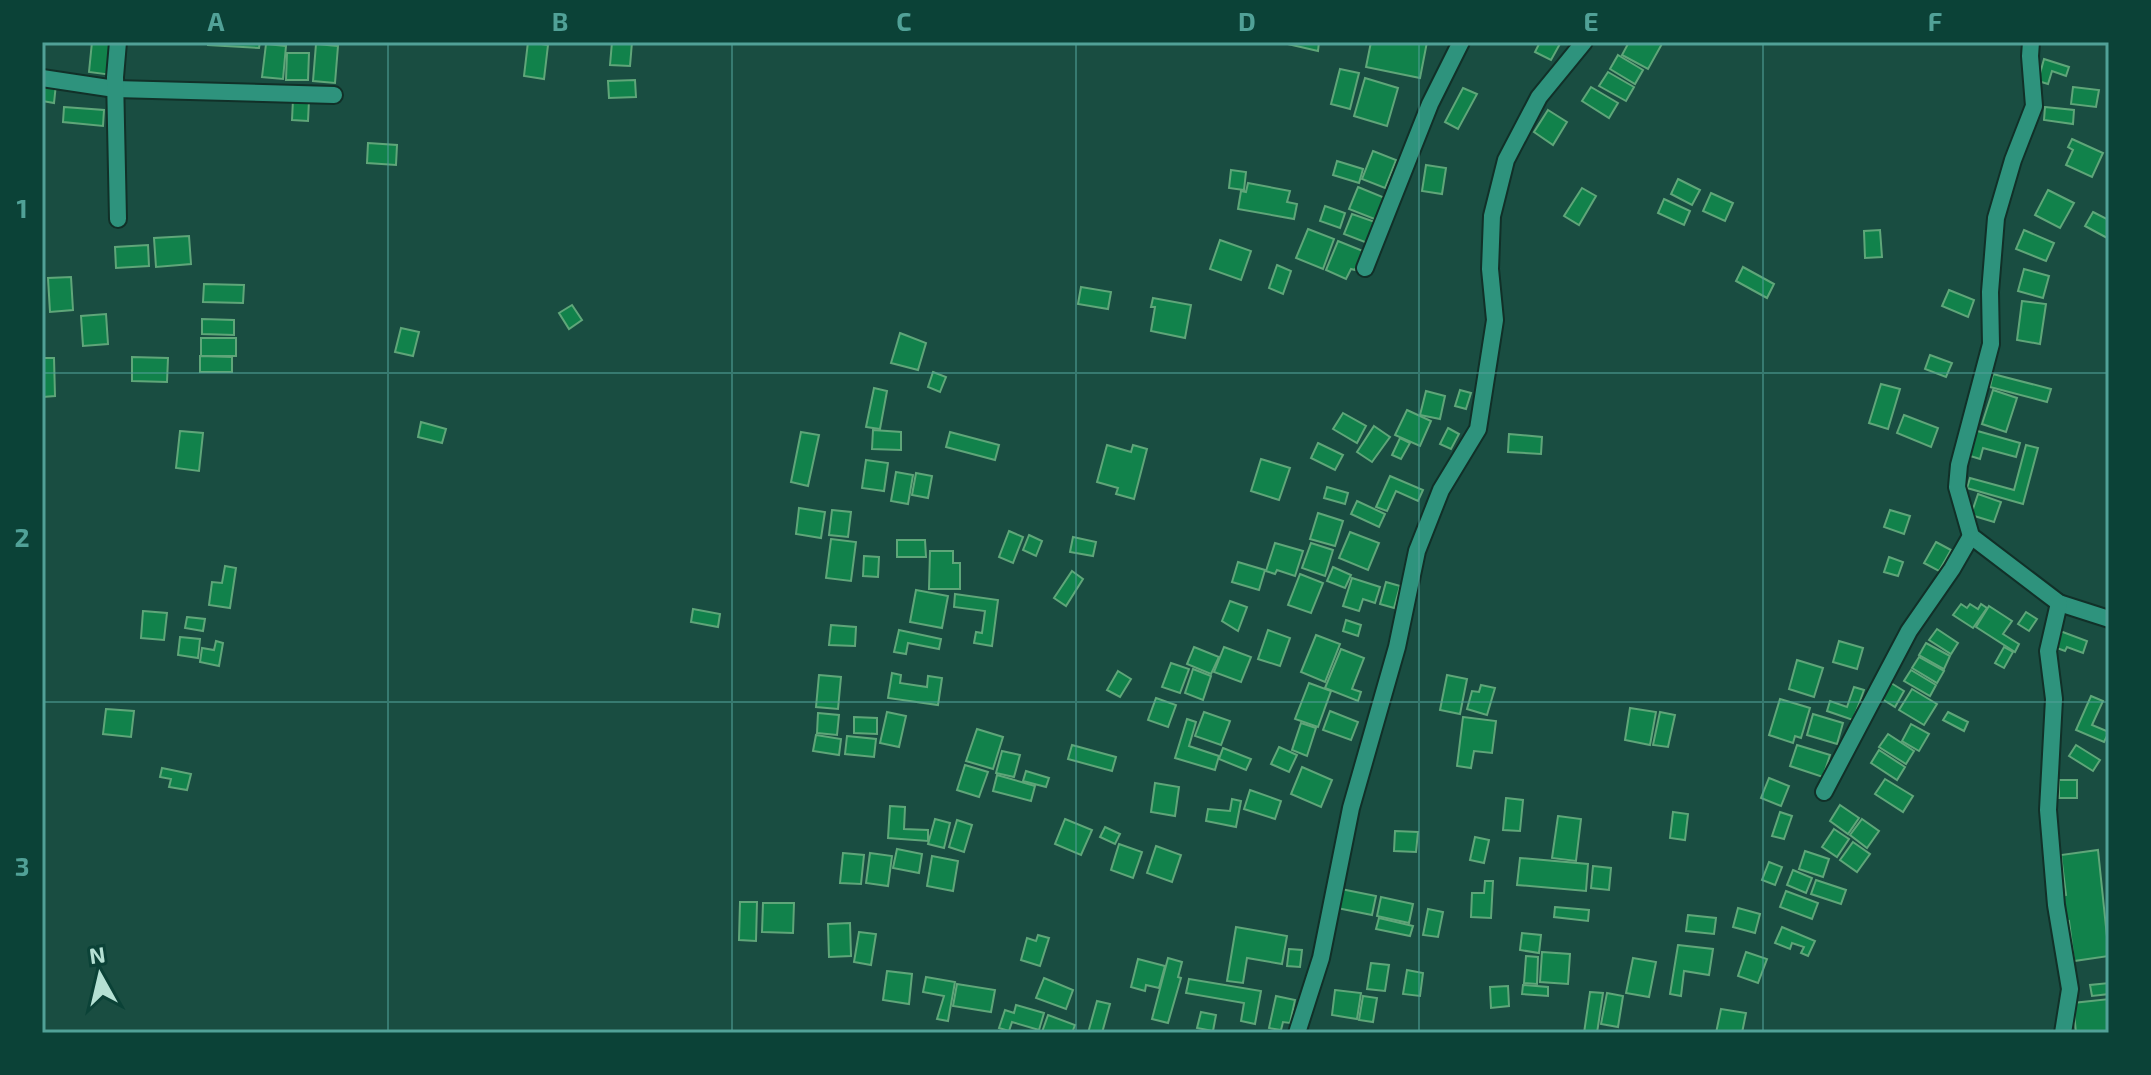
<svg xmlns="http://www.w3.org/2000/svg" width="2151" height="1075" font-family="'Exo 2',sans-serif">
<rect width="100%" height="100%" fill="#194d41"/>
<g fill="#11824b" stroke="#5fa679" stroke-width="2">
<polygon points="92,42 116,42 112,75 89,72"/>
<polygon points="208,42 260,42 259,48 208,45"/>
<polygon points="528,42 548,45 544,79 524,76"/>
<polygon points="612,42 632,42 630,66 610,65"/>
<polygon points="1279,42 1319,42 1318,51"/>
<polygon points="1371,42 1427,42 1420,78 1366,67"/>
<polygon points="1540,42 1561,42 1551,60 1535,52"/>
<polygon points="1629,42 1663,42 1648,69 1622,55"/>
<polygon points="266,44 286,46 283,79 262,77"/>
<polygon points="316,44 338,46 335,83 313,81"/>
<polygon points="287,53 309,53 308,80 286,80"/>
<polygon points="1618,55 1643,70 1635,84 1610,69"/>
<polygon points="2044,59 2069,67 2066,76 2052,71 2048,84 2038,81"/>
<polygon points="1340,69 1359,73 1350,109 1331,104"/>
<polygon points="1608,72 1634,87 1626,101 1599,86"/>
<polygon points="1365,78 1398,88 1387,126 1354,116"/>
<polygon points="635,80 636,97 609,98 608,81"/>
<polygon points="42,83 56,84 54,103 42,101"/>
<polygon points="1591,87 1618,103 1609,118 1582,101"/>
<polygon points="2073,87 2099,90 2096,107 2071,104"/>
<polygon points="1463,88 1477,94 1458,129 1445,122"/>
<polygon points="293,99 309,100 308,121 292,120"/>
<polygon points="64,107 104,110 103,126 63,122"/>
<polygon points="2045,107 2074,110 2073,124 2044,120"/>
<polygon points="1548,110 1567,122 1553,145 1534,132"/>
<polygon points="2072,139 2103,153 2092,177 2066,165 2073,150 2068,147"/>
<polygon points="368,143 397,145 396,165 367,163"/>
<polygon points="1373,151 1396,160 1385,188 1362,179"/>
<polygon points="1337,161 1363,169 1359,183 1333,175"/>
<polygon points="1426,165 1446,168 1442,194 1422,191"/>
<polygon points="1231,170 1246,172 1244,190 1229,188"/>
<polygon points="1678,179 1700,190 1692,205 1671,194"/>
<polygon points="1248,183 1290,191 1287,202 1297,204 1294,219 1238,209 1241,191 1246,192"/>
<polygon points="1358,187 1385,198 1377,220 1349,209"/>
<polygon points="1582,188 1596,196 1579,225 1564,216"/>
<polygon points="2048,190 2074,203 2060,228 2035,215"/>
<polygon points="1711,193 1733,203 1725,221 1703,211"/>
<polygon points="1664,199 1690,211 1684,225 1658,213"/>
<polygon points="1325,206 1345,213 1340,228 1320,221"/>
<polygon points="2093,212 2109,220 2109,239 2085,226"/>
<polygon points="1352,214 1378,223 1370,244 1344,234"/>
<polygon points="1308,229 1334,239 1323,269 1296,258"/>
<polygon points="1880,230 1882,257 1865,258 1864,231"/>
<polygon points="2024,230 2054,243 2046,261 2016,249"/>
<polygon points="189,236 191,264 156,267 154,238"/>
<polygon points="1220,240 1251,251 1241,280 1210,269"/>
<polygon points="1338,241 1363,251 1355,270 1351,269 1346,279 1326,270"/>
<polygon points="148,245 149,266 116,268 115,247"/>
<polygon points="1277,265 1291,271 1283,294 1269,288"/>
<polygon points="1743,267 1774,284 1767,298 1736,281"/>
<polygon points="2024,269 2049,276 2043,298 2018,291"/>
<polygon points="71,277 73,310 50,312 48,278"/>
<polygon points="204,284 244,285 243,303 203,302"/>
<polygon points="1081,287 1111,292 1108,309 1078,304"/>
<polygon points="1949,290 1974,300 1968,317 1942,306"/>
<polygon points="1153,298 1191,305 1185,338 1151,331 1155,307 1151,307"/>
<polygon points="2022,301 2046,304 2040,344 2017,340"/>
<polygon points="572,305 582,320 569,329 559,313"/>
<polygon points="106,314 108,344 83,346 81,316"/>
<polygon points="202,319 234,320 234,335 202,334"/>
<polygon points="401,328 419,332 413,356 395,352"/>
<polygon points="900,333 926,343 918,370 891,363"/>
<rect x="201" y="338" width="35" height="18"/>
<polygon points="1930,355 1952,363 1946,377 1925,369"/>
<polygon points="200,356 232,357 232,372 200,372"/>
<polygon points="132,357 168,358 167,382 132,381"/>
<polygon points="42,358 54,358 55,396 43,397"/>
<polygon points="933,372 946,377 940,392 928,387"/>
<polygon points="1993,374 2051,389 2047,402 1990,387"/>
<polygon points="1881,384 1900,389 1888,429 1869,423"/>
<polygon points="874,388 887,391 880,429 866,427"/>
<polygon points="1460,390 1471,393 1466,409 1455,406"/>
<polygon points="1993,390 2017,398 2006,432 1982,424"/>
<polygon points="1426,391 1445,396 1440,419 1420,415"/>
<polygon points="1407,410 1431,421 1420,446 1395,435"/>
<polygon points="1343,413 1366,426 1357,443 1333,429"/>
<polygon points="1904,415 1938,428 1931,447 1897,433"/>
<polygon points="421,422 446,429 442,443 418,437"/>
<polygon points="1374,426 1390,437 1372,462 1357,452"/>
<polygon points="1448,428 1459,434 1451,449 1440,444"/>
<polygon points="873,430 901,432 901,450 872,449"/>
<polygon points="1974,430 2020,443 2016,457 1983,448 1980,459 1967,455"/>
<polygon points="180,431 203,433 199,471 176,468"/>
<polygon points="801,432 819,435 808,486 791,482"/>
<polygon points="950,432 999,445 995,460 946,447"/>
<polygon points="1509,434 1542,437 1541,454 1508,452"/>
<polygon points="1400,438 1410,443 1401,459 1392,455"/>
<polygon points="1318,443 1343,455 1335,470 1311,458"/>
<polygon points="1107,445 1131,452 1133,445 1147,449 1134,499 1116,494 1118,488 1097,482"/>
<polygon points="2026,445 2038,448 2023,504 1967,488 1970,478 2014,490"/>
<polygon points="1261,459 1290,468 1279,500 1251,491"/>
<polygon points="866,460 888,463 884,491 862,488"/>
<polygon points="896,472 913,475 908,504 891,501"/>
<polygon points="916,473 932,476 928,498 912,495"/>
<polygon points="1390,476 1423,490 1418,501 1396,491 1387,511 1376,507"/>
<polygon points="1327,487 1348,493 1345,504 1324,498"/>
<polygon points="1978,494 2001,502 1994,522 1971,515"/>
<polygon points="1357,501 1385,514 1379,527 1351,514"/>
<polygon points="799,508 825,512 821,538 796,534"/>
<polygon points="832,510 851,512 848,537 829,535"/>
<polygon points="1890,510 1910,516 1904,534 1884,527"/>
<polygon points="1318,513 1343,521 1335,546 1310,539"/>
<polygon points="1009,531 1023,537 1013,563 999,557"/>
<polygon points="1350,532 1379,543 1368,570 1339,558"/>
<polygon points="1029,535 1042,541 1036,556 1023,550"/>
<polygon points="1073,537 1096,542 1093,556 1070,552"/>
<polygon points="831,539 856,542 851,581 826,578"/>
<polygon points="897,540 925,540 926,557 897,557"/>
<polygon points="1936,542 1951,550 1939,571 1924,563"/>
<polygon points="1275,543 1303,551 1295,576 1277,570 1275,574 1266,571"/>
<polygon points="1311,543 1333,550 1325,576 1302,568"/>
<polygon points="930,551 953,551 953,563 960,563 960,589 929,589"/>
<polygon points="864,556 879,557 878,577 863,576"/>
<polygon points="1889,557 1903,562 1898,576 1884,572"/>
<polygon points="1238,562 1265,570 1259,590 1232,582"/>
<polygon points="225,566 236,568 230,608 209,605 212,582 222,583"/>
<polygon points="1333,567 1351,575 1345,588 1327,581"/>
<polygon points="1072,571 1083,579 1066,606 1054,598"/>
<polygon points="1300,574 1323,583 1311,613 1288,605"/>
<polygon points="1352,578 1380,587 1375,603 1363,599 1359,611 1343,606"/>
<polygon points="1386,582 1400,586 1394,608 1380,604"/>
<polygon points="916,590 948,596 942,628 910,622"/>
<polygon points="955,594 998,600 992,646 974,643 976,632 982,633 985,611 954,607"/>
<polygon points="1230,601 1247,607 1238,631 1222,621"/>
<polygon points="1961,604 1967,608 1970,604 1978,609 1981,604 1987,608 1973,628 1953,615"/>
<polygon points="1989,606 2012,621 2003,634 2019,644 2015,652 1976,627"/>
<polygon points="693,609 720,614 718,627 691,622"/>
<polygon points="143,611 167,613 164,640 141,638"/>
<polygon points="2026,612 2037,619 2029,631 2018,624"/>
<polygon points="187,617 205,619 203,631 185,628"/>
<polygon points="1346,620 1361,625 1358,636 1343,631"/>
<polygon points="831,625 856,627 855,646 829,645"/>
<polygon points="1937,629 1958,643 1951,654 1929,640"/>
<polygon points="899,630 941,639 939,649 908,643 906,654 894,652"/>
<polygon points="1268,630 1290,638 1280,666 1258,659"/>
<polygon points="2060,631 2087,641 2083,653 2067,647 2065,651 2054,647"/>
<polygon points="1316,635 1340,644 1325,682 1301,672"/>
<polygon points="180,637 200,639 198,658 178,655"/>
<polygon points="216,641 223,643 219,666 200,662 202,648 214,650"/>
<polygon points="1839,641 1863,648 1857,669 1833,662"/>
<polygon points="1926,643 1950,656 1944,669 1919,655"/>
<polygon points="1194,647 1219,657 1211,674 1187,664"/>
<polygon points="1224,647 1251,657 1241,682 1214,672"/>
<polygon points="2004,647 2013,652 2004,668 1995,663"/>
<polygon points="1341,649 1364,658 1352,689 1361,692 1358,701 1325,688"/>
<polygon points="1919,657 1944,671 1937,683 1912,668"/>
<polygon points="1797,660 1823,668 1814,697 1789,689"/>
<polygon points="1171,663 1189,669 1180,693 1162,687"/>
<polygon points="1193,669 1211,676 1203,700 1185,693"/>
<polygon points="1911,670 1936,685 1930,696 1904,681"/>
<polygon points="1118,671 1131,679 1120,697 1107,690"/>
<polygon points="892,673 901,675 900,683 927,687 928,676 942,678 938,705 888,698"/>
<polygon points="819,675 841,677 838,709 816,707"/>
<polygon points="1447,675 1467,679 1460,714 1440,710"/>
<polygon points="1309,683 1331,691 1318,727 1295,719"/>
<polygon points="1891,683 1904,691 1895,707 1882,699"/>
<polygon points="1481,685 1495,688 1487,715 1467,709 1472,691 1479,692"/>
<polygon points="1854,687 1864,690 1853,720 1827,711 1830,701 1847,707"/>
<polygon points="1912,689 1937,704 1924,725 1899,710"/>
<polygon points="2091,696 2103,701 2092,725 2109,732 2104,742 2076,730"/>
<polygon points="1156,698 1176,705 1168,727 1148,720"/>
<polygon points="1780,699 1810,708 1801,738 1795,736 1793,743 1769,735"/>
<polygon points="1630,708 1656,712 1650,745 1625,740"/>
<polygon points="106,709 134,711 131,737 103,734"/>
<polygon points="1330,711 1358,722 1351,740 1323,730"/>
<polygon points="887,712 906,716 899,747 880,743"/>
<polygon points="1204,712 1230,721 1221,745 1195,736"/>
<polygon points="1660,712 1675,715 1668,747 1653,745"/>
<polygon points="1948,712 1968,722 1964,731 1943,720"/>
<polygon points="818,713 839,715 837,735 817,733"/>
<polygon points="1813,714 1843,723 1837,744 1807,735"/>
<polygon points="854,717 877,718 877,734 854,733"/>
<polygon points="1463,717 1496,721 1492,753 1474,751 1471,768 1457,766"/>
<polygon points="1187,719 1196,722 1189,746 1219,756 1215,770 1175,758"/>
<polygon points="1301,723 1316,728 1307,756 1292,750"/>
<polygon points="1911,724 1929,734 1919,751 1902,741"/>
<polygon points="977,729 1003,737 993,769 966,761"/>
<polygon points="1888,734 1914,751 1906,764 1879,747"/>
<polygon points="816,735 841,739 839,755 813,751"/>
<polygon points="847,736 876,739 874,757 845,754"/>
<polygon points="1072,745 1116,757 1112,771 1068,759"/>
<polygon points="1797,745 1830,755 1823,777 1790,766"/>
<polygon points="2076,745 2100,760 2093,771 2069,756"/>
<polygon points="1279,747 1297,755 1289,772 1271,764"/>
<polygon points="1223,748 1251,759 1246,770 1219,759"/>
<polygon points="1879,750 1905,767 1897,780 1871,763"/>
<polygon points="1002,751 1020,755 1014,777 996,773"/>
<polygon points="965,765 988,772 979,797 957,790"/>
<polygon points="1302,767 1332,780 1321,807 1291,794"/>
<polygon points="162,768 191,774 187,790 169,787 171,779 160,777"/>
<polygon points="1026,771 1049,778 1046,787 1023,781"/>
<polygon points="997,775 1035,786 1031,801 993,791"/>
<polygon points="1769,778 1789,786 1781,806 1761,798"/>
<polygon points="1885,779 1913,796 1903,812 1875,794"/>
<rect x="2059" y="780" width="18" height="18"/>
<polygon points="1155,783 1179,787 1175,816 1151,812"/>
<polygon points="1250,790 1281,801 1275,819 1244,809"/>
<polygon points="1506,798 1523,800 1520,831 1503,830"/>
<polygon points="1232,799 1241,801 1236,827 1206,821 1208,809 1230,811"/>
<polygon points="1840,805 1859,818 1848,834 1830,821"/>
<polygon points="890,806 905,807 904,829 928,830 928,841 888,838"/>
<polygon points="1673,812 1688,814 1685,840 1670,838"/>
<polygon points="1780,812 1792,816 1784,839 1772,836"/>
<polygon points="1558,816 1581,819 1576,861 1552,858"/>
<polygon points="935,819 950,823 944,848 928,844"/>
<polygon points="1065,819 1092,830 1081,855 1055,844"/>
<polygon points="1862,819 1879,831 1867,848 1850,835"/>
<polygon points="957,820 972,825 964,852 949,847"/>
<polygon points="1105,827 1120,834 1115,844 1100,837"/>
<polygon points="1834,829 1849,839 1837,857 1822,847"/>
<polygon points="1395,831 1418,832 1416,852 1394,851"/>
<polygon points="1475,837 1489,840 1484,863 1470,860"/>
<polygon points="1853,842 1870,854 1857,872 1840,860"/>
<polygon points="1119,844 1142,852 1133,878 1111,870"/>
<polygon points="1156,846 1181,855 1172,882 1147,873"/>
<polygon points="897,849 922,854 919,873 893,868"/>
<polygon points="2098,850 2109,956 2074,961 2069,921 2064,922 2061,896 2066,895 2061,855"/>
<polygon points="1805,851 1829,859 1823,877 1799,869"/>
<polygon points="843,853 864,855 861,884 840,883"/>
<polygon points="870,853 892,856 888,886 866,883"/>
<polygon points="932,856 958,861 953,891 927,886"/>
<polygon points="1520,858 1588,864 1586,891 1517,885"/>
<polygon points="1769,862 1782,867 1775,885 1762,880"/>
<polygon points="1593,866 1611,868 1609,890 1591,888"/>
<polygon points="1793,870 1812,878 1806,893 1787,885"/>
<polygon points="1816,880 1846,890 1841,904 1811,894"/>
<polygon points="1485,881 1493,881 1491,918 1471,917 1472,893 1484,893"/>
<polygon points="1341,889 1376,896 1372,915 1337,908"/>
<polygon points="1786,891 1818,903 1812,919 1780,907"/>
<polygon points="1381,897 1413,904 1409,923 1377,916"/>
<polygon points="740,902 757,902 756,941 739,940"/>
<polygon points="763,903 794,903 793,933 762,932"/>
<polygon points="1555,907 1589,910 1588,921 1554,917"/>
<polygon points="1738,908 1760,914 1755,933 1733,927"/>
<polygon points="1428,909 1443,912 1438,937 1423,935"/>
<polygon points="1688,915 1716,918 1714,934 1686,931"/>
<polygon points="1379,918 1413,926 1410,936 1376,929"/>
<polygon points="850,923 851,956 829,957 828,924"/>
<polygon points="1236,927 1287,936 1282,964 1247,958 1243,983 1227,981"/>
<polygon points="1782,927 1815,941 1808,956 1801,953 1804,947 1792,943 1790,949 1775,943"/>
<polygon points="859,932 876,934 871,965 854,962"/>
<polygon points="1522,933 1541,935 1539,953 1520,950"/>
<polygon points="1038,935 1049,938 1040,966 1021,960 1027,938 1036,941"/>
<polygon points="1678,945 1713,949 1709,975 1684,971 1681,996 1670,994"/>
<polygon points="1289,949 1302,950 1300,967 1287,966"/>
<polygon points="1542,952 1570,954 1568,984 1540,982"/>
<polygon points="1746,952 1767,959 1758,983 1738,976"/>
<polygon points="1526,956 1538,957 1537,984 1524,983"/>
<polygon points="1168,958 1182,962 1178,977 1181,978 1168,1023 1152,1019"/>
<polygon points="1633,958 1656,962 1649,997 1626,993"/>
<polygon points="1138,959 1165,966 1159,988 1146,985 1145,991 1131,987"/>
<polygon points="1371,963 1389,965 1385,991 1367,989"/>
<polygon points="1407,970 1423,973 1420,996 1403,994"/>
<polygon points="887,971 912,974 909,1004 883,1000"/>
<polygon points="926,977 955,982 948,1021 937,1019 944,996 923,992"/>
<polygon points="1044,978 1073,990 1066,1009 1036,998"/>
<polygon points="1189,979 1261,991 1255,1024 1241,1021 1244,1003 1186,993"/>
<polygon points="2109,983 2109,994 2092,996 2090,985"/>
<polygon points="957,984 995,990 991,1012 953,1006"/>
<polygon points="1523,985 1548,987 1548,996 1522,994"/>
<polygon points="1508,986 1509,1006 1491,1008 1490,987"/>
<polygon points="1335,990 1361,993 1357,1019 1332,1015"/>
<polygon points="1590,992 1603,993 1597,1033 1584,1033"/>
<polygon points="1607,993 1623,996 1618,1027 1601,1024"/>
<polygon points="1276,996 1295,1000 1290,1023 1283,1022 1281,1030 1269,1028"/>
<polygon points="1363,996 1377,998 1373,1022 1359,1020"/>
<polygon points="2109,999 2109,1033 2076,1033 2073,1003"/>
<polygon points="1097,1001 1110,1004 1102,1033 1088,1033"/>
<polygon points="1016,1005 1044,1013 1039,1030 1012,1022 1009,1031 999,1028 1005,1010 1014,1013"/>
<polygon points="1721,1009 1746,1013 1742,1033 1716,1033"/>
<polygon points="1201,1012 1216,1015 1213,1031 1197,1028"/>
<polygon points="1048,1015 1075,1025 1072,1033 1042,1032"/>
</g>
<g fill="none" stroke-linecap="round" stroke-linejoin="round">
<defs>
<g id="minor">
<polyline points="2031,42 2030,56 2034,106 2013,160 1996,218 1990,292 1991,344 1959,465 1957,487 1971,536 2059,603 2109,619"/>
<polyline points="42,78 115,89 334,95"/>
<polyline points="118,219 115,77 118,42"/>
<polyline points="1365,268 1430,104 1461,42"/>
<polyline points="2059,603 2048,651 2054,699 2048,810 2056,905 2070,989 2063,1033"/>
<polyline points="1824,792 1909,631 1952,569 1971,536"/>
<polyline points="1297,1033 1321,958 1351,808 1397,647 1417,551 1441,490 1478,429 1495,320 1490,269 1492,216 1506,160 1539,97 1584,42"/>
</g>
</defs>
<use href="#minor" stroke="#113028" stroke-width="20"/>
<use href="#minor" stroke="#2e937d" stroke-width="16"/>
</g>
<path fill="none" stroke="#51a197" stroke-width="2" stroke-opacity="0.55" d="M388,42V1033M732,42V1033M1076,42V1033M1419,42V1033M1763,42V1033M42,373H2109M42,702H2109"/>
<rect width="2151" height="1075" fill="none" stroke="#0b4237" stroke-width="88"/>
<g transform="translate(100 975) rotate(352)" stroke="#0b4237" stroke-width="6" paint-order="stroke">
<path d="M0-6L14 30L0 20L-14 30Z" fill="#b5e1d4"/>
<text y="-12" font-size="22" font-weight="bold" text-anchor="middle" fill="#b5e1d4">N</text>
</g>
<rect x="44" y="44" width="2063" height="987" fill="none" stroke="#51a197" stroke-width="3"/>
<g font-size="26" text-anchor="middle" font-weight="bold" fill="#51a197">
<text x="216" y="31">A</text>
<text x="560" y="31">B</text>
<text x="904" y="31">C</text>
<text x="1247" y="31">D</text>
<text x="1591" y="31">E</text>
<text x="1935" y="31">F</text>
<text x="22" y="218">1</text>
<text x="22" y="547">2</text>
<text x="22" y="876">3</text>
</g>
</svg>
